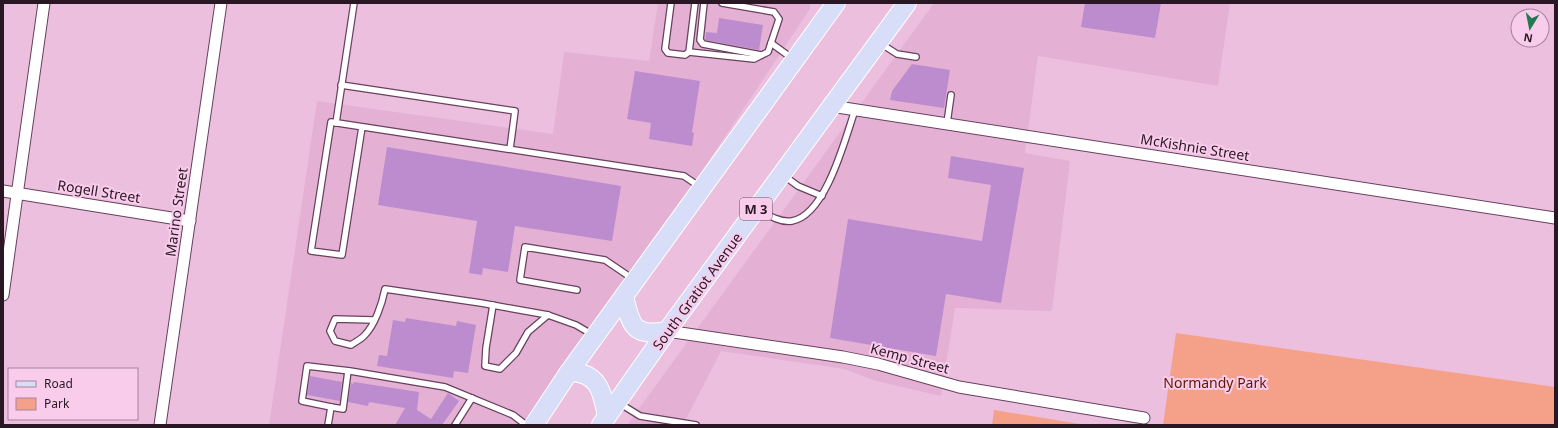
<svg xmlns="http://www.w3.org/2000/svg" width="1558" height="428" font-family="'Noto Sans',sans-serif">
<rect width="100%" height="100%" fill="#ecbfdf"/>
<g fill="#e4b1d5">
<polygon points="658,3 810,3 810,9 533,425 269,425 317,101 553,134 564,52 649,61"/>
<polygon points="934,3 1230,3 1218,86 1038,56 1025,153 1070,161 1052,311 955,308 941,396 876,381 844,369 721,351 683,425 627,425"/>
</g>
<g fill="#f5a189">
<polygon points="1176,333 1555,387 1555,425 1163,425"/>
<polygon points="994,410 1086,425 992,425"/>
</g>
<g fill="#bd8ccf">
<polygon points="1085,3 1161,3 1155,38 1081,27"/>
<polygon points="719,18 763,25 759,50 705,40 706,32 717,33"/>
<polygon points="912,64 950,70 944,108 890,100 892,91"/>
<polygon points="635,71 700,81 692,132 694,133 692,146 649,139 651,123 627,119"/>
<polygon points="387,147 621,186 612,241 515,226 508,272 483,268 482,275 469,273 477,221 378,205"/>
<polygon points="951,156 1024,168 1001,303 946,294 936,356 830,338 848,219 982,241 991,185 948,178"/>
<polygon points="406,318 456,326 457,321 476,325 468,373 454,371 453,378 377,366 379,355 387,356 393,320 405,322"/>
<polygon points="310,376 342,382 340,401 307,395"/>
<polygon points="354,382 419,392 417,410 431,419 448,393 459,401 442,425 395,425 405,408 369,402 368,406 348,402 351,383 353,384"/>
</g>
<g fill="none" stroke-linecap="round" stroke-linejoin="round">
<defs>
<g id="service">
<polyline points="671,3 665,49 668,53 685,55 689,52 695,3"/>
<polyline points="704,3 700,40 703,44 761,55"/>
<polyline points="771,43 793,59"/>
<polyline points="880,43 897,54 916,57"/>
<polyline points="689,52 754,59 768,52 779,19 774,12 722,3"/>
<polyline points="341,85 515,111 510,149"/>
<polyline points="336,123 354,3"/>
<polyline points="947,123 951,95"/>
<polyline points="362,127 342,255 311,251 331,122 684,176 700,187"/>
<polyline points="783,175 798,186 822,196"/>
<path d="M758,209C768,215 780,223 792,221C826,215 845,139 855,110"/>
<polyline points="577,290 520,280 525,247 605,260 633,279"/>
<polyline points="493,305 486,348 485,366 500,369 516,353 528,332 548,315"/>
<path d="M374,320L335,319L330,331L335,341L351,345C355,342 360,340 364,336C375,325 382,304 385,289L481,303L548,315L576,325L593,335"/>
<polyline points="619,403 640,416 696,425"/>
<polyline points="331,407 343,409 348,371"/>
<polyline points="328,425 331,407 302,401 307,366 350,371 445,387 513,415 526,425"/>
<polyline points="455,425 472,398"/>
</g>
<g id="minor">
<polyline points="831,106 1555,218"/>
<polyline points="3,191 190,221"/>
<polyline points="3,295 44,3"/>
<polyline points="667,331 843,357 878,364 959,387 1144,418"/>
<polyline points="160,425 221,3"/>
</g>
<g id="primary">
<path d="M624,296C631,326 633,337 667,331"/>
<path d="M569,372C599,372 602,392 607,416"/>
<polyline points="534,425 569,372 836,3"/>
<polyline points="601,425 667,331 907,3"/>
</g>
</defs>
<use href="#service" stroke="#67415d" stroke-width="8"/>
<use href="#minor" stroke="#67415d" stroke-width="13"/>
<use href="#primary" stroke="#fff" stroke-width="20"/>
<use href="#service" stroke="#fff" stroke-width="5.5"/>
<use href="#minor" stroke="#fff" stroke-width="11"/>
<use href="#primary" stroke="#d9def8" stroke-width="18"/>
</g>
<g text-anchor="middle" dominant-baseline="central" stroke-width="4" stroke-linejoin="round" paint-order="stroke">
<rect fill="#f9ccec" stroke="#674e60" stroke-width="1" x="740" y="198" width="32" height="22" rx="3"/>
<g font-size="13" font-weight="bold" fill="#291824">
<text x="756" y="209">M 3</text>
</g>
<g font-size="14" fill="#291824" stroke="#f9ccec">
<text transform="translate(1195 147) rotate(9)">McKishnie Street</text>
<text transform="translate(99 191) rotate(9)">Rogell Street</text>
<text transform="translate(176 212) rotate(-82)">Marino Street</text>
<text transform="translate(697 291) rotate(-54)">South Gratiot Avenue</text>
<text transform="translate(910 358) rotate(15)">Kemp Street</text>
</g>
<g font-size="14" fill="#601600" stroke="#f9ccec">
<text x="1215" y="382">Normandy Park</text>
</g>
</g>
<rect width="1558" height="428" fill="none" stroke="#291824" stroke-width="8"/>
<rect x="8" y="368" width="130" height="52" fill="#f9ccec" stroke="#a6849c"/>
<rect x="16" y="381" width="20" height="6" fill="#d9def8" stroke="#a6849c"/>
<text x="44" y="388" font-size="12" fill="#291824">Road</text>
<rect x="16" y="398" width="20" height="12" fill="#f5a189" stroke="#a6849c"/>
<text x="44" y="408" font-size="12" fill="#291824">Park</text>
<g transform="translate(1530 28) rotate(190)"><circle r="19" fill="#f9ccec" stroke="#a6849c"/>
<path d="M0-3L7 15L0 10L-7 15Z" fill="#237a4e"/>
<text y="-6" font-size="11" font-weight="bold" text-anchor="middle" fill="#291824">N</text>
</g>
</svg>
